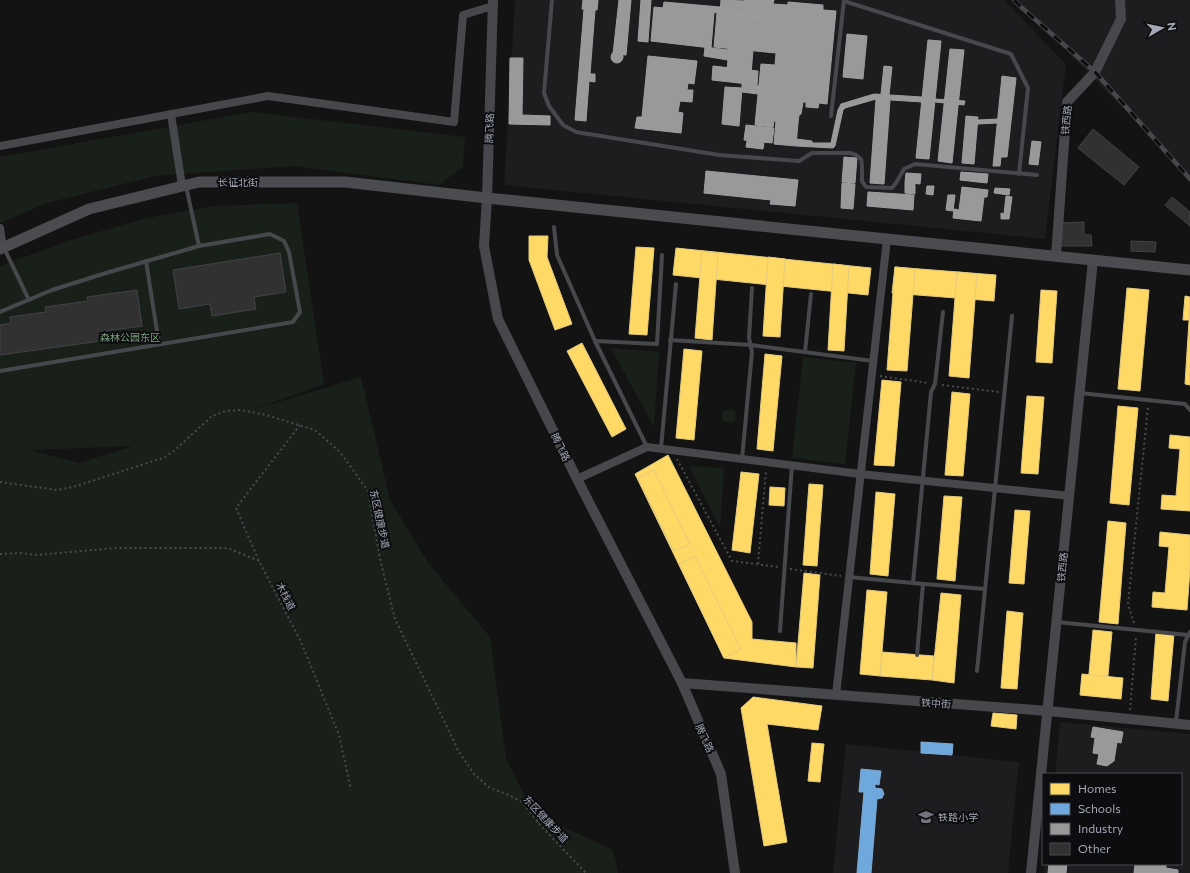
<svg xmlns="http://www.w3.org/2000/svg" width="1190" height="873" font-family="Commissioner,'Noto Sans SC',sans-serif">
<rect width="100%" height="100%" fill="#131313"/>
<g fill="#1d1d1f">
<polygon points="515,0 1004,0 1066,64 1045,239 504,185"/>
<polygon points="1017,0 1190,0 1190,177"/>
<polygon points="1060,722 1190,734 1190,873 1044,873 1045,864 1181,864 1181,774 1055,774"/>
<polygon points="846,744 1019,762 1008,873 833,873"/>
</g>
<g fill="#19201a" fill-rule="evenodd">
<polygon points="251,112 465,137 463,167 439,185 294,166 155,176 47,203 0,223 0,157"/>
<path d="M297,203L324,384L249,411L361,377L390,500L429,564L490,637L506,758L533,813L613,850L618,873H0V266L71,240L147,218L213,206ZM133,446L79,463L34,451V450Z"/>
<polygon points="611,348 659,352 654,427"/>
<polygon points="803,357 856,363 845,464 792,458"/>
<circle cx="729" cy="416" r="7"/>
<polygon points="689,466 724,468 720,527"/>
</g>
<g fill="#ffd966" stroke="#e3ca7e">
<polygon points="529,236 548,236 547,257 572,324 555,330 529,260"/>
<polygon points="636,247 654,248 647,335 629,334"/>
<polygon points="676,248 871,268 868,295 673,275"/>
<polygon points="702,251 718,253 712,340 695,338"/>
<polygon points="768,257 785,259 780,337 763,336"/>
<polygon points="833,264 849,266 844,351 828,350"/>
<polygon points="895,267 996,275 994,301 892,293"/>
<polygon points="895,267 915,269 907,371 887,370"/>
<polygon points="957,272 977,274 969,378 949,376"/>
<polygon points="1127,288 1149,290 1140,391 1118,389"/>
<polygon points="1041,290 1057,291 1052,363 1036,362"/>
<polygon points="1185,296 1190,297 1190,320 1183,320"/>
<polygon points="1190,305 1190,385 1185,384"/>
<polygon points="582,343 626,429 612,437 567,351"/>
<polygon points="684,349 702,351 694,440 676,438"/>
<polygon points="765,354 782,356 773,451 757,449"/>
<polygon points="882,380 901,382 894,466 874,465"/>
<polygon points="952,392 970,394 963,476 945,475"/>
<polygon points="1027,396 1044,397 1038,474 1021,473"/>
<polygon points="1118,406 1138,408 1129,505 1110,503"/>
<polygon points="1170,435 1190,437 1190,511 1161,509 1162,495 1176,496 1180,449 1169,448"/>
<polygon points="668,455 752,622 752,639 796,643 796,667 724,658 635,474"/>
<polygon points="654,470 690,544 674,551 638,478"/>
<polygon points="741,472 759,474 750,553 732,550"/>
<polygon points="809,484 823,485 817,566 803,565"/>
<polygon points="770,487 785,488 784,506 769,505"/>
<polygon points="876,492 895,494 888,576 870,574"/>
<polygon points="944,496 962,497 955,581 937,579"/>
<polygon points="1015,510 1030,511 1024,584 1009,583"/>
<polygon points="1108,521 1126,523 1118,624 1099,622"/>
<polygon points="1160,532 1190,535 1190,570 1187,610 1152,607 1153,592 1165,593 1169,547 1159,546"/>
<polygon points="695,556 741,649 724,658 679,564"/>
<polygon points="804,573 820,575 813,668 796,667"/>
<polygon points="867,590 887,592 880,676 860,674"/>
<polygon points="941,593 961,595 954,683 932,680"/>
<polygon points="1007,611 1023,613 1017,689 1001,688"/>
<polygon points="1093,630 1112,632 1106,697 1087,695"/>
<polygon points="1156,632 1174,634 1168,701 1151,699"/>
<polygon points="882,652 934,656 932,680 880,676"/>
<polygon points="1082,674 1123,678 1121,699 1080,695"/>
<polygon points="753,697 822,706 818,730 767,724 787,842 764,846 741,708"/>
<polygon points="993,713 1017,715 1016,729 991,726"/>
<polygon points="812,743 824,744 820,782 808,781"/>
</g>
<g fill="#6fa8dc" stroke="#7fa8d0">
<polygon points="921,742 953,744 952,755 921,753"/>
<polygon points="861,769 881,771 879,785 875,784 875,788 882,789 884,794 882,798 877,799 871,873 857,873 864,792 859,792"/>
</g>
<g fill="#999" stroke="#9c9ea1">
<polygon points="583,0 598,0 597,10 582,9"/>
<polygon points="619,0 631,0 626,55 613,54"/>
<polygon points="641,0 651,0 648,42 638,41"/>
<polygon points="721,0 744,1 744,0 774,0 773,4 788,5 788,2 823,5 823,10 836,11 827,104 819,103 818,108 806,107 806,102 803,102 801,114 799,115 798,123 774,121 773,127 755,125 761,64 775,65 779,19 720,14"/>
<polygon points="664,2 720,7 720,13 663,8"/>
<polygon points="654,7 714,13 711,48 651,41"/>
<polygon points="584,9 595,10 590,74 595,74 595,82 589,81 586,121 575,120"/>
<polygon points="717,13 779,19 776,53 714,47"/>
<polygon points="847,34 867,36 863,79 843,77"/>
<polygon points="928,40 941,41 929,159 916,158"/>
<polygon points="705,47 729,50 728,60 704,56"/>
<polygon points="729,48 753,50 751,74 727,71"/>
<polygon points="950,49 964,50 952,163 938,161"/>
<circle cx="617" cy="57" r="6"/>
<polygon points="648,56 697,61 694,84 688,83 687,90 693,90 692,102 680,101 678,112 683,113 681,133 635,128 637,117 642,117"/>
<polygon points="510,58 523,58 522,115 550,116 550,125 509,124"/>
<polygon points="713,66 758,71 757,85 712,80"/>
<polygon points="884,66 892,67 889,95 881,94"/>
<polygon points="1002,76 1016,78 1007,157 1001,157 1000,166 993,166"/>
<polygon points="742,84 759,86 758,94 742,92"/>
<polygon points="725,87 742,88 739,126 722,124"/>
<polygon points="874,94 922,97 922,102 876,99 845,108 843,110 835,146 833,148 796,146 796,139 812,141 812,143 831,143 838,110 841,104"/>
<polygon points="876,99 890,100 884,184 870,183"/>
<polygon points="935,99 965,101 964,105 935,102"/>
<polygon points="966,116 978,117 974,164 962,163"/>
<polygon points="998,119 997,123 978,124 978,120"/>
<polygon points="776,121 798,123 796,146 774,144"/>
<polygon points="746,125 774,128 772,143 744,140"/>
<polygon points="747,141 764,143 763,149 746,147"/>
<polygon points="1032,141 1041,142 1038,165 1029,164"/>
<polygon points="844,157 857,158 855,183 842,182"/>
<polygon points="706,171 798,180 795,206 770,204 771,200 704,193"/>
<polygon points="961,172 988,174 987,183 960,180"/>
<polygon points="906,173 921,174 920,184 905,182"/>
<polygon points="905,182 915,183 915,194 905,193"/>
<polygon points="842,183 855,184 853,209 841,208"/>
<polygon points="927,186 934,186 933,195 926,194"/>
<polygon points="962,187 988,190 987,197 984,197 981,221 953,218 954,209 959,210"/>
<polygon points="995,188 1010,189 1009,195 994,193"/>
<polygon points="868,192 914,195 913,210 867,206"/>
<polygon points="948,195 955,195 953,211 946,210"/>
<polygon points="1006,196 1012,197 1009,219 1001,219 1001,213 1004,214"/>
<polygon points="1093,727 1123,732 1121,743 1091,737"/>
<polygon points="1095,738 1117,742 1114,761 1107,766 1097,764 1099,754 1093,753"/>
<polygon points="1049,864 1067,864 1066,873 1048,873"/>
<polygon points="1135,864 1155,865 1155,864 1166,864 1166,868 1178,870 1178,873 1134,873"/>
</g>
<g fill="#313132" stroke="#424347">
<polygon points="1093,129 1139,167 1124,185 1078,148"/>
<polygon points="1172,197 1190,212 1190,226 1165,205"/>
<polygon points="1084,222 1084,235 1091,235 1092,246 1061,246 1060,223"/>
<polygon points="1131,241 1156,242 1155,252 1131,251"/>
<polygon points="280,253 286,292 254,297 256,309 212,316 210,304 179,309 173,270"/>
<polygon points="137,290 142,326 106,331 108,340 0,355 0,325 11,323 10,317 46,312 45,307 88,301 87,297"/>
</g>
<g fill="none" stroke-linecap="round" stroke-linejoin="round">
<g stroke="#494a4e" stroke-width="2" stroke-dasharray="2 3" stroke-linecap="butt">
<polyline points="880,376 928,383"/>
<polyline points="942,385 999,392"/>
<polyline points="300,425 236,508 259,561 301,642 339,735 351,790"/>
<polyline points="677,459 732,561 778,567"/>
<polyline points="0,482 57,490 73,487 163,458 174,451 212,416 226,411 241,410 266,415 315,430 340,452 368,491 380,559 395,619 459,752 474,774 490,788 509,795 522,802 541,826 586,873"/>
<polyline points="0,554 20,553 37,555 116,548 228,548 259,561"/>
<polyline points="758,564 766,470"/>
<polyline points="790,569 841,576"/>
<polyline points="1134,623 1128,604 1148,407"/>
<polyline points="1130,710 1136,637"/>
</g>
<g stroke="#47484c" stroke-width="4">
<polyline points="552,0 544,93 549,106 563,125 576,132 719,155 799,161 812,153 850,153 856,155 861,159 862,166 862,181 866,187 892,188 896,183 904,169 915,164 1037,175"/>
<polyline points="844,1 1011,54 1028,88 1019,174"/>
<polyline points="831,116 844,0"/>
<polyline points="186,186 199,246"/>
<polyline points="554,227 557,255 595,341 647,447"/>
<polyline points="4,248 29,300"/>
<polyline points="146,261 159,344"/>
<polyline points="0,312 52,290 106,273 199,246 270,234 284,241 289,252 300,312 293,322 0,371"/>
<polyline points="943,312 935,384 931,392 913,583 985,589"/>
<polyline points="670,340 751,345 873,361"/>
<polyline points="595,341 657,344 662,255"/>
<polyline points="805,352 811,294"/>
<polyline points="1080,393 1185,404 1190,410"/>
<polyline points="661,448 676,284"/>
<polyline points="742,459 752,352 749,338 752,288"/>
<polyline points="849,577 913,583"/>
<polyline points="1057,622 1188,635"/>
<polyline points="780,631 792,465"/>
<polyline points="917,655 923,584"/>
<polyline points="977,671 1012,316"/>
<polyline points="1176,722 1185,642 1190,632"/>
</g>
<g stroke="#47484c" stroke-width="8">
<polyline points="171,114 182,186"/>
<polyline points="0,146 268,96 454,122 463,15 493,6"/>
<polyline points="0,228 3,248"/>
<polyline points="577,479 647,447 860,474 1070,496"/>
<polyline points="836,695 887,239"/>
</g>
<g stroke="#47484c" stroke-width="10">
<polyline points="493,0 487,198 484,246 498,319 577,479 682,683 721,774 735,873"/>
<polyline points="1056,256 1067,102 1095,72 1121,19 1120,0"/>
<polyline points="682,683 1048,711 1190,725"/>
<polyline points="1031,873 1093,260"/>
</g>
<polyline stroke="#4b4c50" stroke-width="11" points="0,249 89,209 199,182 345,182 487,198 1190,270"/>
<defs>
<polyline id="rail" points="1014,0 1021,7 1095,72 1190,179"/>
</defs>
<use href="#rail" stroke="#47484b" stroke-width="4.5"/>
<use href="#rail" stroke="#0d0d0f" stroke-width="3" stroke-dasharray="9" stroke-linecap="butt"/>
</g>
<defs>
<symbol id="school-bare" viewBox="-9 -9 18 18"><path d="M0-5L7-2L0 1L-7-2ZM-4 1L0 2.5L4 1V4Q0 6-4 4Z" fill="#71747c" stroke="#0d0d0f" stroke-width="2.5" paint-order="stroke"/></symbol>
</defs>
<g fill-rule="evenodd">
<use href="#school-bare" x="915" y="806" width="22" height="22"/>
</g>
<g text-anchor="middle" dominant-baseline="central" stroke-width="4" stroke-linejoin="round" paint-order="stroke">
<g font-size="10" fill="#a3a8b5" stroke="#0d0d0f">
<text transform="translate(1066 120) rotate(-84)">铁西路</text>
<text transform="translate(489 128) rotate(-88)">腾飞路</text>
<text x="238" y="182">长征北街</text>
<text transform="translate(561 447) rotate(64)">腾飞路</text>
<text transform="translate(380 519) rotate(78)">东区健康步道</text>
<text transform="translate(1062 567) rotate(-84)">铁西路</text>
<text transform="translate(286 596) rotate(63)">木栈道</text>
<text transform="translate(936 703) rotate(4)">铁中街</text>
<text transform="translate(705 738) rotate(66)">腾飞路</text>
<text transform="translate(546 819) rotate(47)">东区健康步道</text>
</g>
<g font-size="10" fill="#79a17d" stroke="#0d0d0f">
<text x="130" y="337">森林公园东区</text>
</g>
<g font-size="10" fill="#a3a8b5" stroke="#0d0d0f" text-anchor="start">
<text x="938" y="817">铁路小学</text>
</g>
</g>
<rect x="1042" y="773" width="140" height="92" fill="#0d0d0f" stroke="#494b51"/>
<rect x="1050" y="783" width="20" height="12" fill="#ffd966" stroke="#494b51"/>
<text x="1078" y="793" font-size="12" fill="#a3a8b5">Homes</text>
<rect x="1050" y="803" width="20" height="12" fill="#6fa8dc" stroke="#494b51"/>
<text x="1078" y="813" font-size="12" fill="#a3a8b5">Schools</text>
<rect x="1050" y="823" width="20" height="12" fill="#999999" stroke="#494b51"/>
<text x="1078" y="833" font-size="12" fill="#a3a8b5">Industry</text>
<rect x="1050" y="843" width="20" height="12" fill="#313132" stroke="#494b51"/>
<text x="1078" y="853" font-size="12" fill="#a3a8b5">Other</text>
<g transform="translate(1162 28) rotate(81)" stroke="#0d0d0f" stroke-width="3" paint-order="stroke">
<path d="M0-3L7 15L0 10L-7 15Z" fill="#a3a8b5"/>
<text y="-6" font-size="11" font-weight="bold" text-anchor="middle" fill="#a3a8b5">N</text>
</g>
</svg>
